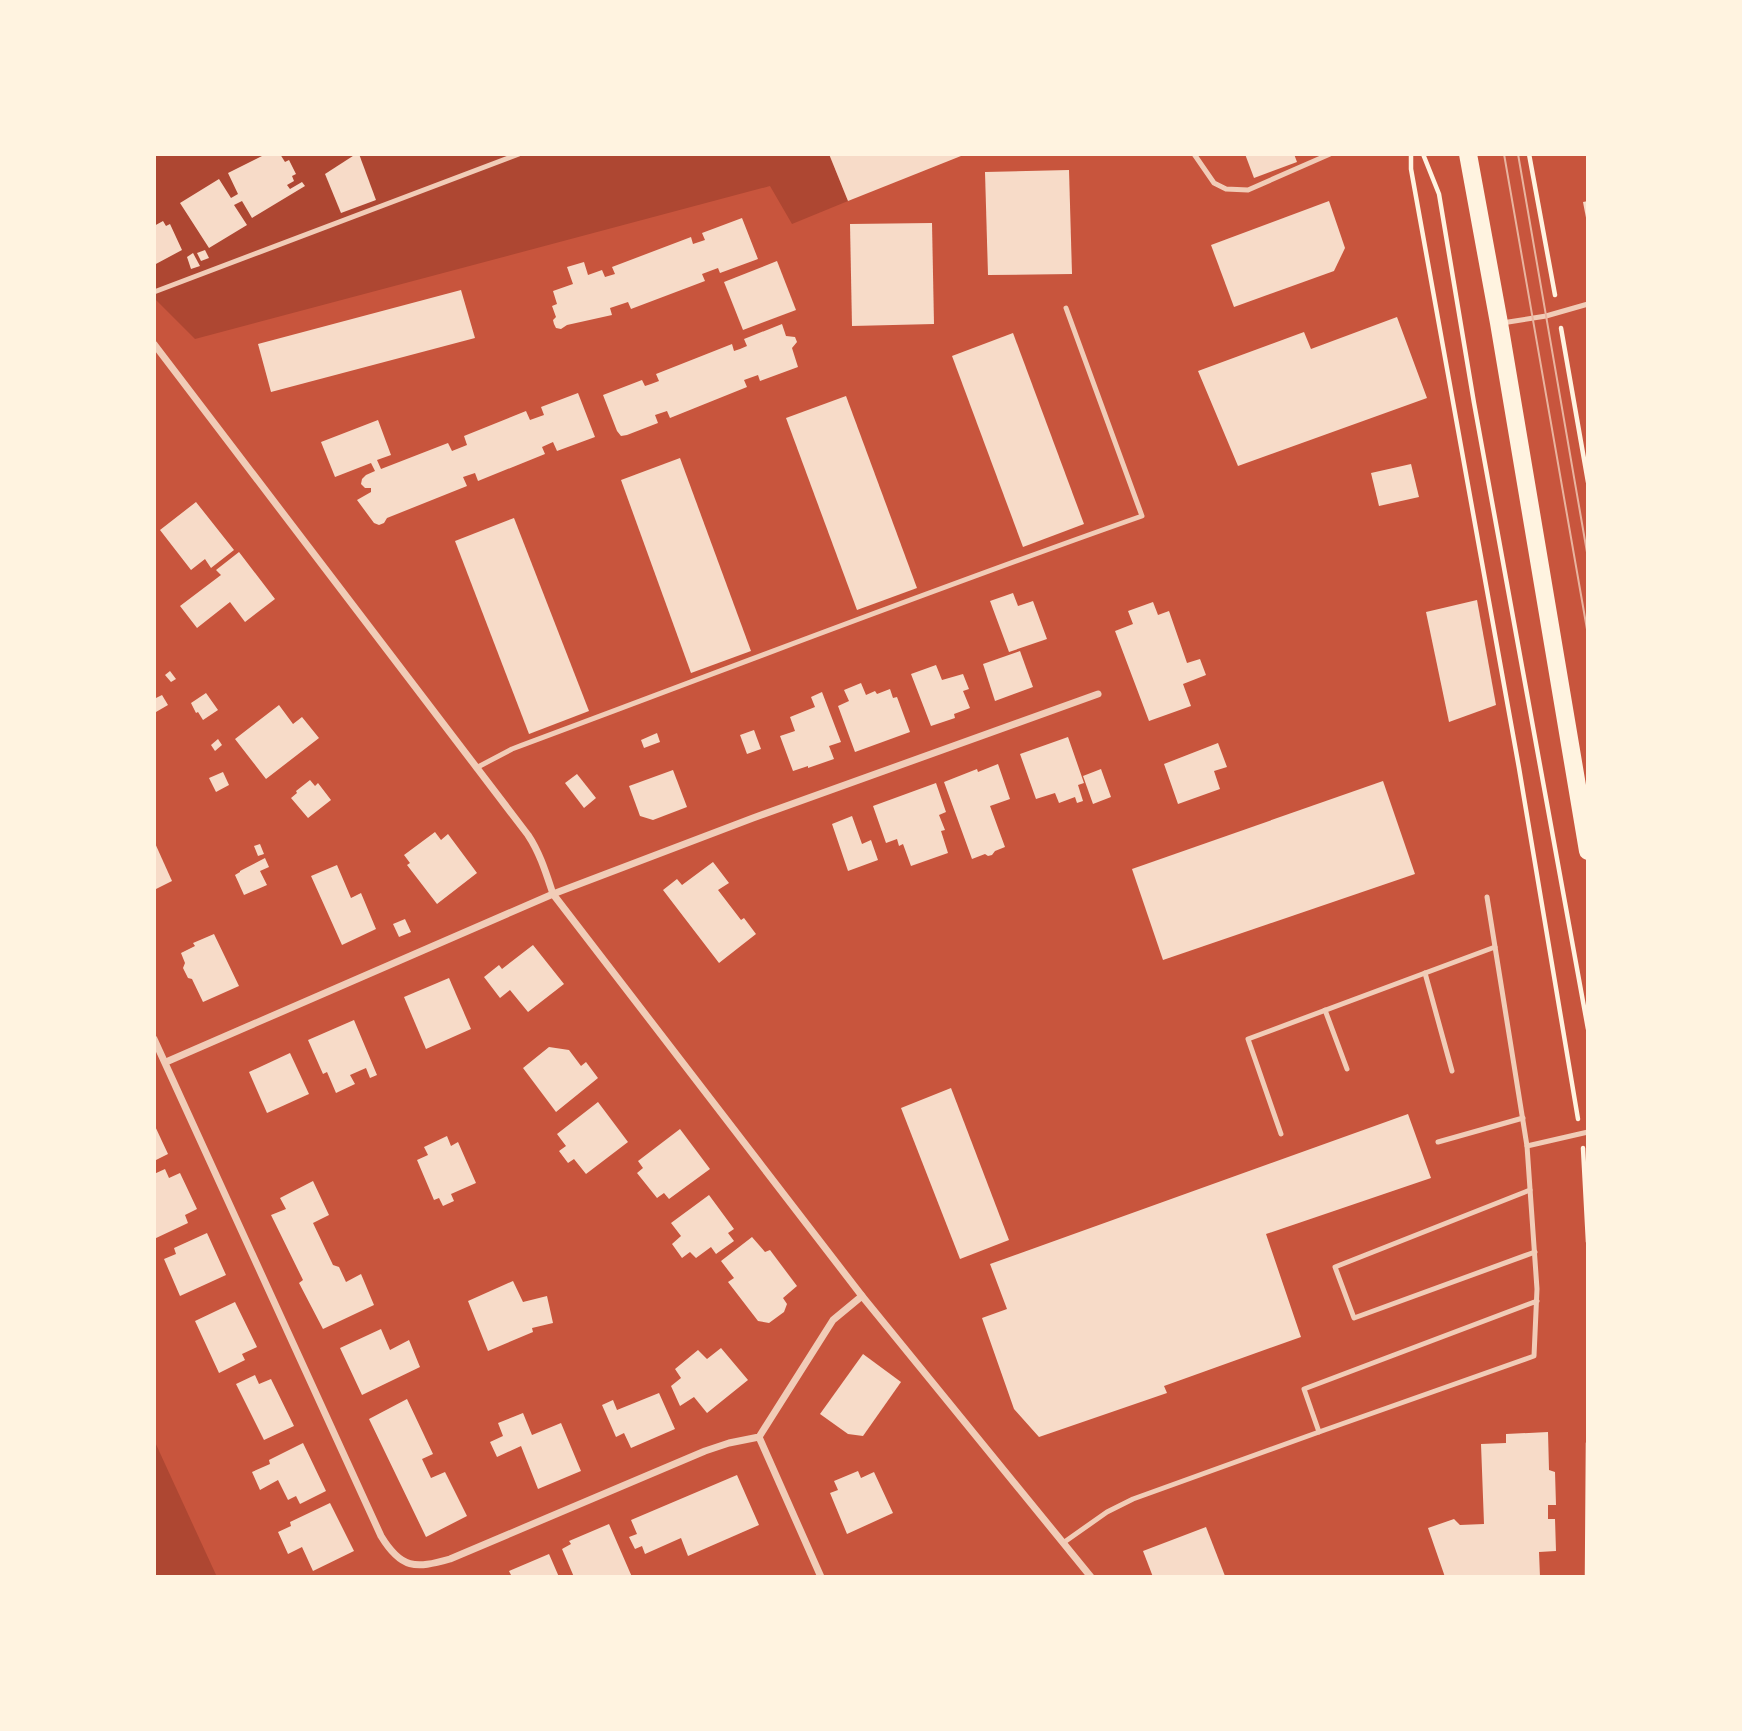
<svg xmlns="http://www.w3.org/2000/svg" width="1742" height="1731" font-family="Cabin,sans-serif">
<rect width="100%" height="100%" fill="#c8553d"/>
<g fill="#ae4732">
<polygon points="154,154 829,154 848,201 792,224 770,186 195,339 154,298"/>
<polygon points="154,1440 217,1577 154,1577"/>
</g>
<g fill="#f7dbc8">
<polygon points="266,154 280,154 285,162 289,160 296,174 292,176 294,181 287,185 290,189 302,182 305,186 252,218 242,201 234,205 247,225 209,248 180,203 219,179 231,198 238,194 228,173"/>
<polygon points="356,154 359,154 376,200 341,213 325,174"/>
<polygon points="829,154 966,154 848,201"/>
<polygon points="1245,154 1294,154 1297,162 1254,178"/>
<polygon points="1069,170 1072,274 988,275 985,172"/>
<polygon points="1329,201 1345,248 1334,271 1234,307 1211,245"/>
<polygon points="1588,201 1588,223 1587,223 1583,202"/>
<polygon points="742,218 758,259 720,273 718,268 702,274 705,281 631,309 628,302 610,308 612,315 567,325 561,329 556,328 554,324 553,320 556,317 552,306 557,304 553,291 573,284 567,267 584,262 588,275 602,270 605,277 615,274 612,267 691,237 693,244 705,240 702,233"/>
<polygon points="163,221 166,226 170,224 182,250 154,265 154,226"/>
<polygon points="932,223 934,324 852,326 850,224"/>
<polygon points="205,250 209,258 201,261 197,253"/>
<polygon points="193,253 200,266 191,269 187,257"/>
<polygon points="777,261 796,310 743,330 724,282"/>
<polygon points="461,290 475,338 271,392 258,344"/>
<polygon points="1397,317 1427,398 1238,466 1198,371 1304,332 1311,349"/>
<polygon points="782,324 786,336 795,337 797,342 792,348 798,367 760,381 758,375 744,380 747,387 670,418 667,411 655,415 658,423 627,435 621,436 617,431 603,395 642,380 645,386 651,384 659,381 656,374 732,344 734,351 740,349 747,346 744,339"/>
<polygon points="1013,333 1084,524 1023,547 952,356"/>
<polygon points="578,393 595,437 557,451 553,442 542,447 545,454 478,481 475,473 463,477 467,486 387,518 384,523 379,525 374,523 357,500 371,492 371,488 365,488 361,484 362,479 366,475 375,471 371,463 335,477 321,442 378,420 391,455 377,460 381,469 448,443 452,451 467,445 464,436 526,411 530,420 544,415 541,407"/>
<polygon points="846,396 917,588 857,610 786,418"/>
<polygon points="680,458 751,651 691,673 621,480"/>
<polygon points="1411,464 1419,497 1379,506 1371,473"/>
<polygon points="196,502 234,550 211,568 205,559 191,570 160,530"/>
<polygon points="514,518 589,711 529,734 455,541"/>
<polygon points="239,552 275,599 245,622 230,602 197,628 180,606 221,575 216,570"/>
<polygon points="1013,593 1018,606 1033,601 1047,639 1009,652 990,601"/>
<polygon points="1477,600 1496,705 1449,722 1426,612"/>
<polygon points="1153,602 1158,615 1169,611 1187,663 1200,659 1206,675 1183,684 1191,706 1149,721 1115,631 1133,624 1128,611"/>
<polygon points="1020,651 1033,687 995,701 983,664"/>
<polygon points="936,665 942,680 963,674 969,689 963,691 970,708 954,714 955,718 931,726 911,674"/>
<polygon points="170,671 176,679 171,682 165,675"/>
<polygon points="861,683 866,695 875,691 877,694 890,689 893,698 897,697 910,732 855,752 838,706 849,701 844,690"/>
<polygon points="822,692 841,742 829,746 834,759 808,768 808,766 793,771 780,736 795,731 790,717 815,707 811,697"/>
<polygon points="206,693 218,710 203,720 198,712 196,713 191,703"/>
<polygon points="162,695 168,705 156,712 154,708 154,699"/>
<polygon points="279,705 293,724 302,717 319,738 266,779 235,739"/>
<polygon points="754,730 761,749 747,754 740,735"/>
<polygon points="657,733 660,742 644,748 641,740"/>
<polygon points="1068,737 1084,783 1078,785 1083,801 1077,803 1075,797 1059,803 1055,793 1036,799 1020,754"/>
<polygon points="218,739 222,745 215,751 211,745"/>
<polygon points="1218,743 1227,767 1214,771 1220,789 1178,804 1164,764"/>
<polygon points="998,764 1010,799 990,806 1005,847 995,851 992,855 988,856 985,854 972,859 944,782 977,769 978,772"/>
<polygon points="1101,769 1111,797 1093,804 1083,776"/>
<polygon points="673,770 687,807 653,820 640,816 629,786"/>
<polygon points="223,772 229,785 216,792 209,778"/>
<polygon points="577,774 596,798 584,808 565,783"/>
<polygon points="310,780 315,786 318,783 331,800 308,818 291,798 297,793 296,791"/>
<polygon points="1383,781 1415,874 1163,960 1132,869"/>
<polygon points="936,783 946,812 939,815 945,830 941,831 948,853 911,866 903,844 899,846 897,839 886,843 873,806"/>
<polygon points="852,816 862,844 871,840 878,860 848,871 832,824"/>
<polygon points="435,832 441,840 448,834 477,873 437,904 407,865 410,863 404,855"/>
<polygon points="154,841 172,881 154,890"/>
<polygon points="260,844 264,854 258,856 254,846"/>
<polygon points="265,858 269,867 260,871 267,885 244,895 235,875 240,872 240,871"/>
<polygon points="713,862 729,883 718,890 741,920 744,918 756,934 719,963 663,890 677,879 682,885"/>
<polygon points="337,865 351,898 361,893 376,929 342,945 311,876"/>
<polygon points="405,919 411,932 399,937 393,924"/>
<polygon points="214,934 239,986 203,1002 192,979 188,978 183,968 185,963 181,953 195,946 193,943"/>
<polygon points="533,945 564,984 528,1012 510,990 500,998 484,977 499,965 502,969"/>
<polygon points="449,978 471,1029 426,1049 404,997"/>
<polygon points="354,1020 377,1075 370,1078 366,1068 350,1075 355,1084 336,1093 327,1072 323,1074 308,1040"/>
<polygon points="549,1047 569,1050 581,1066 586,1062 598,1078 556,1112 523,1068"/>
<polygon points="290,1053 309,1094 267,1113 249,1072"/>
<polygon points="951,1088 1009,1240 960,1259 901,1108"/>
<polygon points="598,1102 628,1142 586,1174 574,1159 568,1163 559,1151 566,1146 557,1134"/>
<polygon points="1408,1114 1431,1178 1266,1234 1301,1337 1164,1386 1167,1393 1039,1437 1014,1409 982,1318 1007,1309 990,1264"/>
<polygon points="154,1124 168,1154 154,1161"/>
<polygon points="680,1129 710,1169 669,1199 664,1193 657,1198 637,1173 643,1168 638,1161"/>
<polygon points="447,1136 451,1146 458,1142 476,1183 451,1194 454,1201 443,1206 439,1198 434,1200 417,1160 428,1155 424,1147"/>
<polygon points="165,1169 169,1178 180,1173 197,1209 185,1215 188,1223 154,1239 154,1174"/>
<polygon points="313,1181 329,1215 313,1223 333,1265 339,1267 346,1282 361,1274 374,1305 323,1329 299,1283 303,1280 271,1215 286,1209 280,1198"/>
<polygon points="709,1195 734,1229 728,1233 734,1241 716,1254 711,1247 696,1258 690,1252 682,1258 672,1244 681,1236 671,1223"/>
<polygon points="207,1233 226,1275 180,1296 164,1259 176,1254 174,1248"/>
<polygon points="752,1237 765,1252 770,1250 797,1286 783,1298 787,1304 784,1312 769,1323 758,1321 728,1282 734,1278 721,1261"/>
<polygon points="513,1281 523,1302 547,1296 553,1323 532,1328 533,1332 488,1351 468,1301"/>
<polygon points="235,1302 257,1347 242,1354 245,1360 219,1373 195,1321"/>
<polygon points="381,1329 390,1350 409,1340 420,1367 362,1395 340,1348"/>
<polygon points="721,1348 748,1380 707,1413 694,1397 680,1406 671,1386 681,1378 675,1369 698,1350 707,1359"/>
<polygon points="863,1354 901,1382 863,1436 848,1434 820,1414"/>
<polygon points="255,1375 259,1384 271,1379 294,1426 264,1440 236,1384"/>
<polygon points="659,1393 675,1429 631,1448 624,1433 616,1437 602,1405 613,1400 617,1410"/>
<polygon points="407,1399 433,1454 422,1459 431,1478 445,1472 467,1516 426,1537 369,1419"/>
<polygon points="523,1413 532,1435 561,1423 581,1471 538,1489 521,1446 497,1457 490,1442 503,1436 498,1423"/>
<polygon points="1548,1432 1549,1470 1555,1472 1556,1505 1548,1505 1548,1519 1555,1519 1556,1551 1539,1552 1540,1577 1445,1577 1428,1528 1454,1519 1460,1525 1484,1524 1481,1444 1506,1443 1506,1434"/>
<polygon points="303,1443 326,1491 300,1504 296,1496 288,1500 278,1480 260,1490 252,1472 270,1464 269,1460"/>
<polygon points="858,1471 861,1478 874,1472 893,1513 847,1534 830,1493 838,1490 834,1481"/>
<polygon points="737,1475 759,1525 688,1556 681,1538 645,1554 642,1546 635,1549 629,1537 637,1534 631,1520"/>
<polygon points="330,1503 354,1551 313,1571 302,1547 288,1554 278,1532 291,1526 290,1522"/>
<polygon points="609,1524 632,1577 574,1577 562,1549 571,1544 569,1541"/>
<polygon points="1206,1527 1225,1576 1153,1577 1143,1551"/>
<polygon points="549,1554 559,1577 507,1577 511,1575 509,1571"/>
</g>
<g fill="none" stroke-linecap="round" stroke-linejoin="round">
<g stroke="#fff3e0" stroke-width="4.5">
<polyline points="1411,154 1411,169 1519,768 1578,1119"/>
<polyline points="1423,154 1439,194 1474,403 1588,1029"/>
<polyline points="1529,154 1555,295"/>
<polyline points="1561,328 1588,482"/>
<polyline points="1583,1148 1588,1242"/>
<polyline points="1587,1577 1588,1443"/>
</g>
<g stroke="#f1ccb7" stroke-width="5">
<polyline points="1194,154 1214,183 1226,189 1248,190 1330,154"/>
<polyline points="154,292 519,154"/>
<polyline points="1502,323 1546,316 1588,304"/>
<path d="M476,768L512,749C722,671 931,590 1142,516L1066,308"/>
<polyline points="1487,897 1527,1146 1537,1289 1534,1356 1319,1432 1304,1389 1537,1301"/>
<polyline points="1425,973 1452,1071"/>
<polyline points="1325,1010 1347,1069"/>
<polyline points="1281,1134 1248,1039 1495,947"/>
<polyline points="1438,1142 1523,1118"/>
<polyline points="1527,1146 1588,1132"/>
<polyline points="1530,1190 1335,1267 1354,1318 1535,1252"/>
<polyline points="1063,1543 1107,1512 1133,1499 1319,1432"/>
</g>
<g stroke="#f1ccb7" stroke-width="7">
<path d="M154,344L528,835C540,853 546,873 553,894L862,1296L1091,1577"/>
<path d="M154,1039L381,1536C401,1569 415,1569 450,1559L705,1451L729,1443L759,1437L833,1320L862,1296"/>
<polyline points="166,1062 553,894 753,818 1098,694"/>
<polyline points="759,1437 821,1577"/>
</g>
<polyline stroke="#fff3e0" stroke-width="18" points="1468,154 1499,323 1588,851"/>
<g stroke="#e9b49f" stroke-width="2">
<polyline points="1504,154 1588,635"/>
<polyline points="1518,154 1588,558"/>
</g>
</g>
<rect width="1742" height="1731" fill="none" stroke="#fff3e0" stroke-width="312"/>
</svg>
